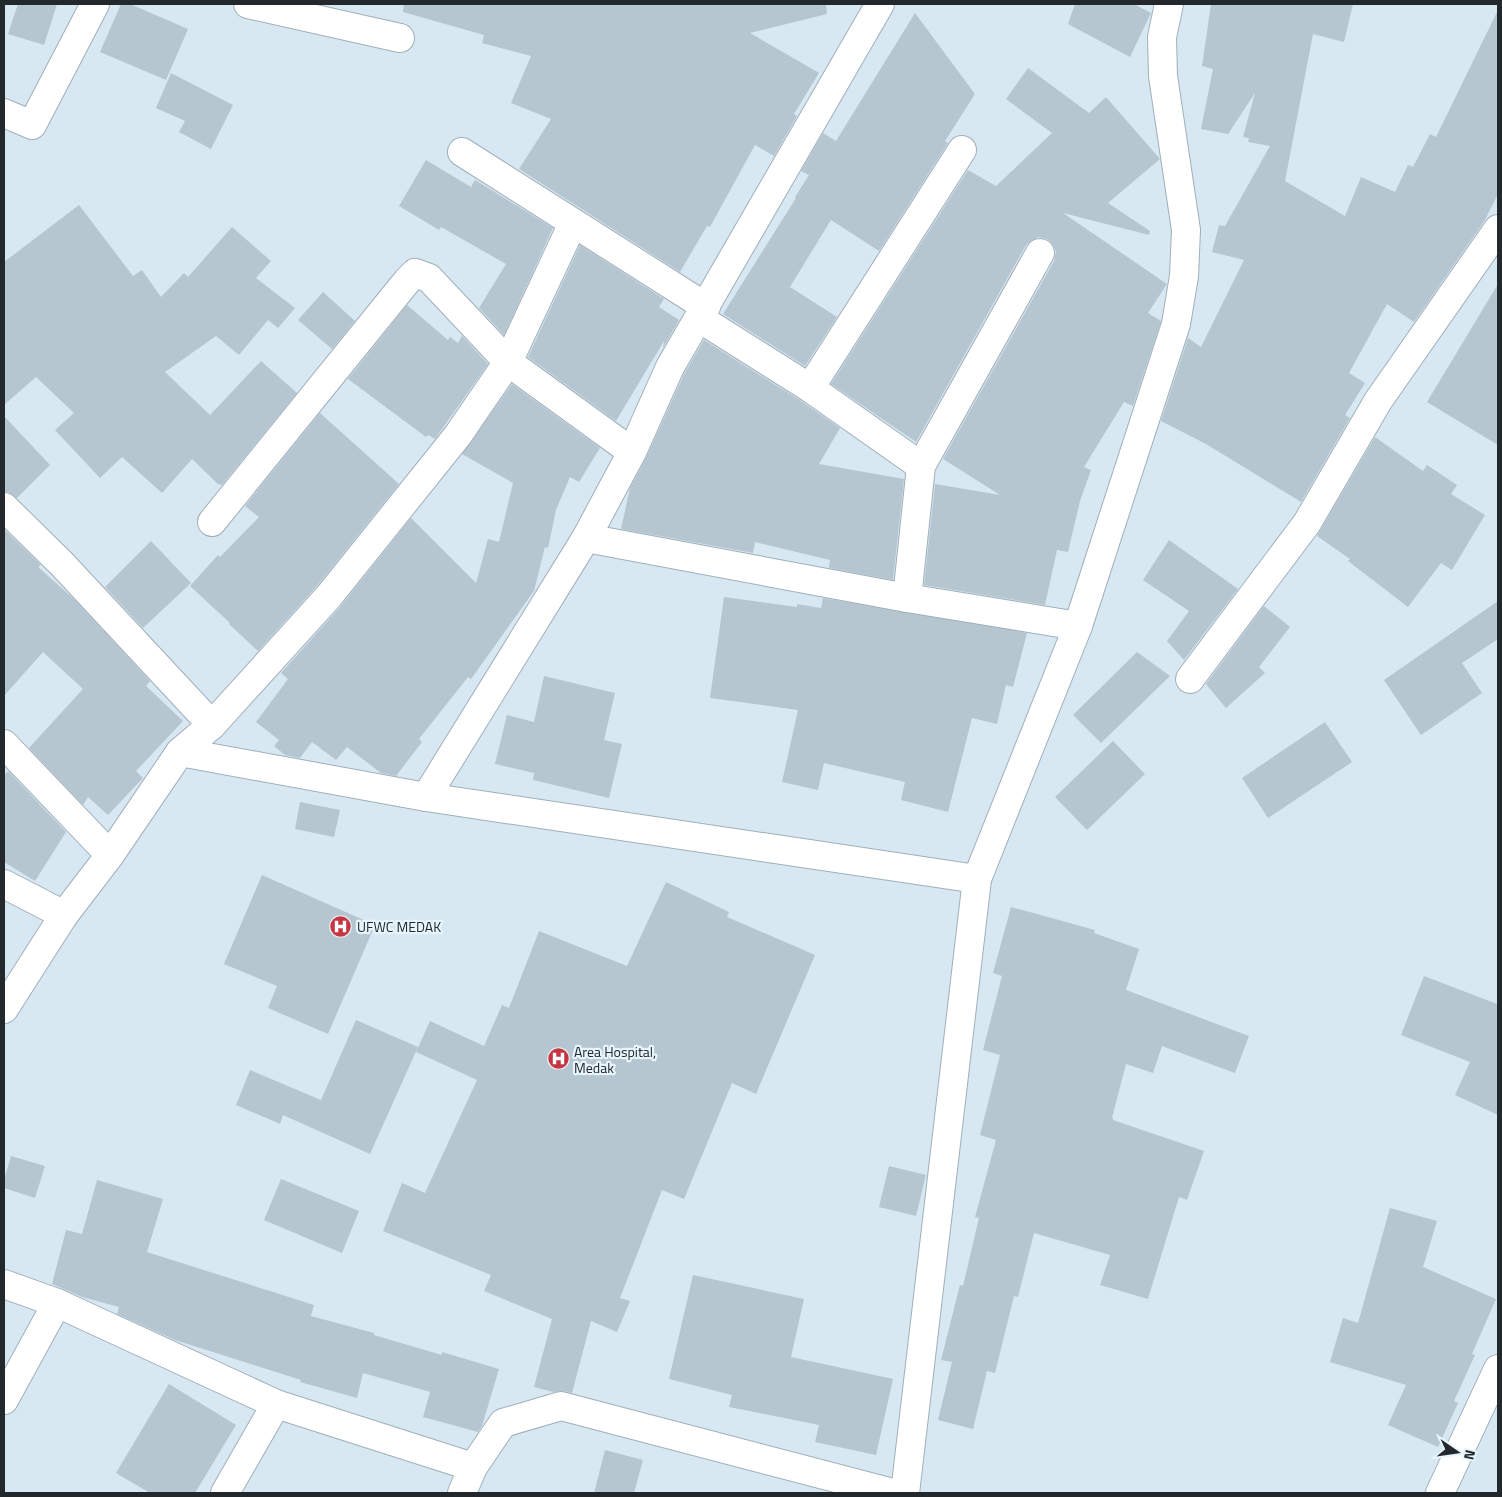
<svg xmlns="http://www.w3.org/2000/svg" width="1502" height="1497" font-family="'Titillium Web',sans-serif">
<rect width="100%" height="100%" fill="#d7e8f2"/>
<g fill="#b6c6d0">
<polygon points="18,4 57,4 44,45 8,34"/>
<polygon points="121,4 130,4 188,29 166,80 100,52"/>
<polygon points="404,4 826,4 827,14 750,33 819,73 794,114 797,116 774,156 755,145 710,227 707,226 680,272 519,169 551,119 511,103 531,56 482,43 484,35 403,12"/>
<polygon points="1075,4 1134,4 1151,13 1130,57 1068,24"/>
<polygon points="1211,4 1353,4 1344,42 1313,34 1285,181 1345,216 1361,177 1395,192 1408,165 1413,167 1430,134 1436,137 1498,10 1498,194 1485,220 1414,322 1387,304 1349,373 1365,383 1345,415 1350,418 1301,502 1206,444 1161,421 1188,338 1201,347 1244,260 1212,252 1219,225 1225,226 1270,146 1248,142 1249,138 1243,137 1255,93 1228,134 1201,129 1213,69 1202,66"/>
<polygon points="915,13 975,94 945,141 948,143 879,251 831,220 790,287 837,317 805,366 723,314 796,198 795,197 809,175 801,171 823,133 836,141"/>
<polygon points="1028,68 1089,113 1106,97 1160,159 1108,203 1150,231 1149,235 1063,213 1167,284 1148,313 1161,321 1133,406 1124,402 1084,467 1091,470 1080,501 1068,552 1057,550 1045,605 924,585 935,484 1000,495 943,459 1054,261 1056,252 1053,245 1047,239 1039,237 1032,240 1026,245 916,442 831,384 968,170 996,186 1052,133 1006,99"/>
<polygon points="171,73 233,105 211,149 179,132 185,121 156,108"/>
<polygon points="426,160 471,187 475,180 553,228 504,335 479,308 506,264 441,227 439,230 399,206"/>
<polygon points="79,205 133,276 142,270 161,297 184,273 188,277 232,227 271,261 256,278 295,308 278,328 268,320 239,355 216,336 165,372 210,415 261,361 297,393 222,485 218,484 192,459 162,493 122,457 100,478 55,430 74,413 36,377 4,405 4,262"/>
<polygon points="580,245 664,299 659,307 679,320 663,348 664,341 616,421 528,357"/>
<polygon points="1498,284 1498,445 1427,402"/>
<polygon points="323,292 355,321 332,349 298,320"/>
<polygon points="407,305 448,340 450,337 458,343 462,336 488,364 435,439 428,435 426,437 348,379"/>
<polygon points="704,340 801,401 840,428 819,464 904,479 893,580 829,568 830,560 755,542 753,553 621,529 630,488 646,458 684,374"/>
<polygon points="512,384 600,448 579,482 570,477 556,510 548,548 545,547 534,591 471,679 468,677 419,739 422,742 396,776 381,773 347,747 336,760 312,742 300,758 285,755 274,746 279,740 256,722 288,679 281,673 341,606 411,518 476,583 488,539 499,542 513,483 462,454"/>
<polygon points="320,413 399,484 317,586 258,651 229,624 230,623 190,586 218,555 220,557 259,517 245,506"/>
<polygon points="4,416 50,465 17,498 8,492 4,492"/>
<polygon points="1375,437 1423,471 1427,465 1457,485 1451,494 1485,515 1452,570 1441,563 1408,607 1348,561 1350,559 1317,536"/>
<polygon points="4,529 41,565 38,567 76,601 150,681 146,686 183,721 136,771 143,778 108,815 88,797 83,805 29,748 83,689 43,652 4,696"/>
<polygon points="1169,540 1238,589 1184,660 1167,641 1189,611 1143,580"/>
<polygon points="151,541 191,583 143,628 105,587"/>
<polygon points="724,597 797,607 797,604 821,608 823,598 1027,633 1013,687 1006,685 997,724 972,718 948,812 901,800 905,782 824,763 818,790 782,782 798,710 710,698"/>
<polygon points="1498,601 1498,639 1462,663 1482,693 1421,735 1384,680"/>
<polygon points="1264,606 1290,627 1259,667 1265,673 1226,708 1206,684"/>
<polygon points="1137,652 1170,676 1101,743 1073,715"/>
<polygon points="544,676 615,693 604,740 622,744 609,798 533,780 534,773 495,764 507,715 534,722"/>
<polygon points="1325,722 1352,762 1268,818 1242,778"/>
<polygon points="1113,741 1145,774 1087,830 1055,797"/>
<polygon points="8,771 66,832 35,881 4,862 4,776"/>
<polygon points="300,802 340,810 334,837 295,829"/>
<polygon points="262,875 375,925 328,1034 268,1008 277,986 224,964"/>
<polygon points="666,882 729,912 727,917 815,955 756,1094 732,1083 684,1199 662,1190 620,1298 630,1301 617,1332 591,1321 572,1393 564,1391 553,1392 534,1387 552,1319 484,1291 491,1275 383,1231 402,1183 425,1193 477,1080 416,1052 430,1021 484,1046 502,1005 509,1008 539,931 627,966"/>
<polygon points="1011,907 1095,930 1094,933 1139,949 1126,990 1249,1036 1235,1073 1162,1046 1153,1073 1126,1064 1112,1118 1113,1118 1113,1120 1204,1151 1187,1200 1179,1197 1148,1299 1100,1285 1110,1255 1034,1233 1018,1297 1014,1296 995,1373 987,1371 973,1429 938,1420 952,1362 941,1360 960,1285 963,1286 979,1218 975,1217 996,1140 980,1135 1000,1055 983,1050 1002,976 993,973"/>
<polygon points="1424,976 1497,1004 1498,1001 1498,1115 1455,1095 1470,1062 1401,1035"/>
<polygon points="356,1020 418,1047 370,1154 283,1115 280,1124 236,1105 250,1070 321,1100"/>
<polygon points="11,1156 45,1166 35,1198 4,1188 4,1180"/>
<polygon points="889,1166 926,1175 916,1216 879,1207"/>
<polygon points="281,1179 359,1211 342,1253 264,1220"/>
<polygon points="97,1180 163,1199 147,1252 314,1305 311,1316 374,1333 374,1335 442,1355 442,1352 499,1369 482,1426 478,1432 423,1417 430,1392 363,1373 357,1398 300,1382 301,1380 175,1340 117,1314 119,1307 82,1297 52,1284 66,1230 82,1234"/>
<polygon points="1390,1208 1437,1221 1423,1267 1496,1299 1472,1354 1475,1355 1454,1401 1458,1403 1438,1447 1388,1425 1406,1385 1330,1362 1343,1318 1358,1323"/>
<polygon points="693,1275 804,1299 791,1357 893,1379 876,1455 815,1442 819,1425 729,1407 732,1395 669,1379"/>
<polygon points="169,1384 236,1425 195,1493 150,1493 116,1473"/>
<polygon points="605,1450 643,1460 634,1493 594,1493"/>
</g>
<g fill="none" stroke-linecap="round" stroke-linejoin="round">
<defs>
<g id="street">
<polyline points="248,4 400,38"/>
<polyline points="4,113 32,125 95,4"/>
<polyline points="462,152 706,307"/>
<polyline points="573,223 508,362 458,435 329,596 212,725 180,752 426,797 977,879"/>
<polyline points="699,318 810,388 921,466"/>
<polyline points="810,388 962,150"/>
<polyline points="4,507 62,564 212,725"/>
<polyline points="212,522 407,281 415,273 429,278 508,362 632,452"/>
<polyline points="586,538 907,598 1078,626"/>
<polyline points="907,598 921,466 1040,253"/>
<polyline points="1190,679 1307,523 1378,401 1498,229"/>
<polyline points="4,744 110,855"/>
<polyline points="426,797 586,538 632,452 670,367 880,4"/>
<polyline points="4,884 64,915 110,855 180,752"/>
<polyline points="4,1009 64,915"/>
<polyline points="4,1284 57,1303 276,1404 473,1467"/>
<polyline points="4,1400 57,1303"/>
<polyline points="225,1493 276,1404"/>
<polyline points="462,1493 473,1467 503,1423 561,1406 893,1493"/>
<polyline points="905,1493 977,879 1078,626 1176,324 1184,276 1186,230 1163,76 1162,37 1169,4"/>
<polyline points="1440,1493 1498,1369"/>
</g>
</defs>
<use href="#street" stroke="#a0afb9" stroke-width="30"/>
<use href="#street" stroke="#fff" stroke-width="28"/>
</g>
<defs>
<symbol id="hospital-disc" viewBox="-11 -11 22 22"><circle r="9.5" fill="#c63642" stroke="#e7f5fd"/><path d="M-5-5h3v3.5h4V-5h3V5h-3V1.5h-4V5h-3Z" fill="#fff"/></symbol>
</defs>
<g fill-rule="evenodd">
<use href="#hospital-disc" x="328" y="914" width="25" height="25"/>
<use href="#hospital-disc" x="546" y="1046" width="25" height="25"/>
</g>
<g text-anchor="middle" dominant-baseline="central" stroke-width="4.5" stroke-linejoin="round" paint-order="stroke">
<g font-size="14" fill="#22282c" stroke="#e7f5fd" text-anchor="start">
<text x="357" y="926">UFWC MEDAK</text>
<text x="574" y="1051">Area Hospital,<tspan x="574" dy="16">Medak</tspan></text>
</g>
</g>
<rect width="1502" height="1497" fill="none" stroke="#22282c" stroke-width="10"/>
<g transform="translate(1457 1452) rotate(103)" stroke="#e7f5fd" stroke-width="4" paint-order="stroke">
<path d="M0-4L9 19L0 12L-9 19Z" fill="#22282c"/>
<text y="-8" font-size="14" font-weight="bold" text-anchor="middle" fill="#22282c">N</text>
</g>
</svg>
